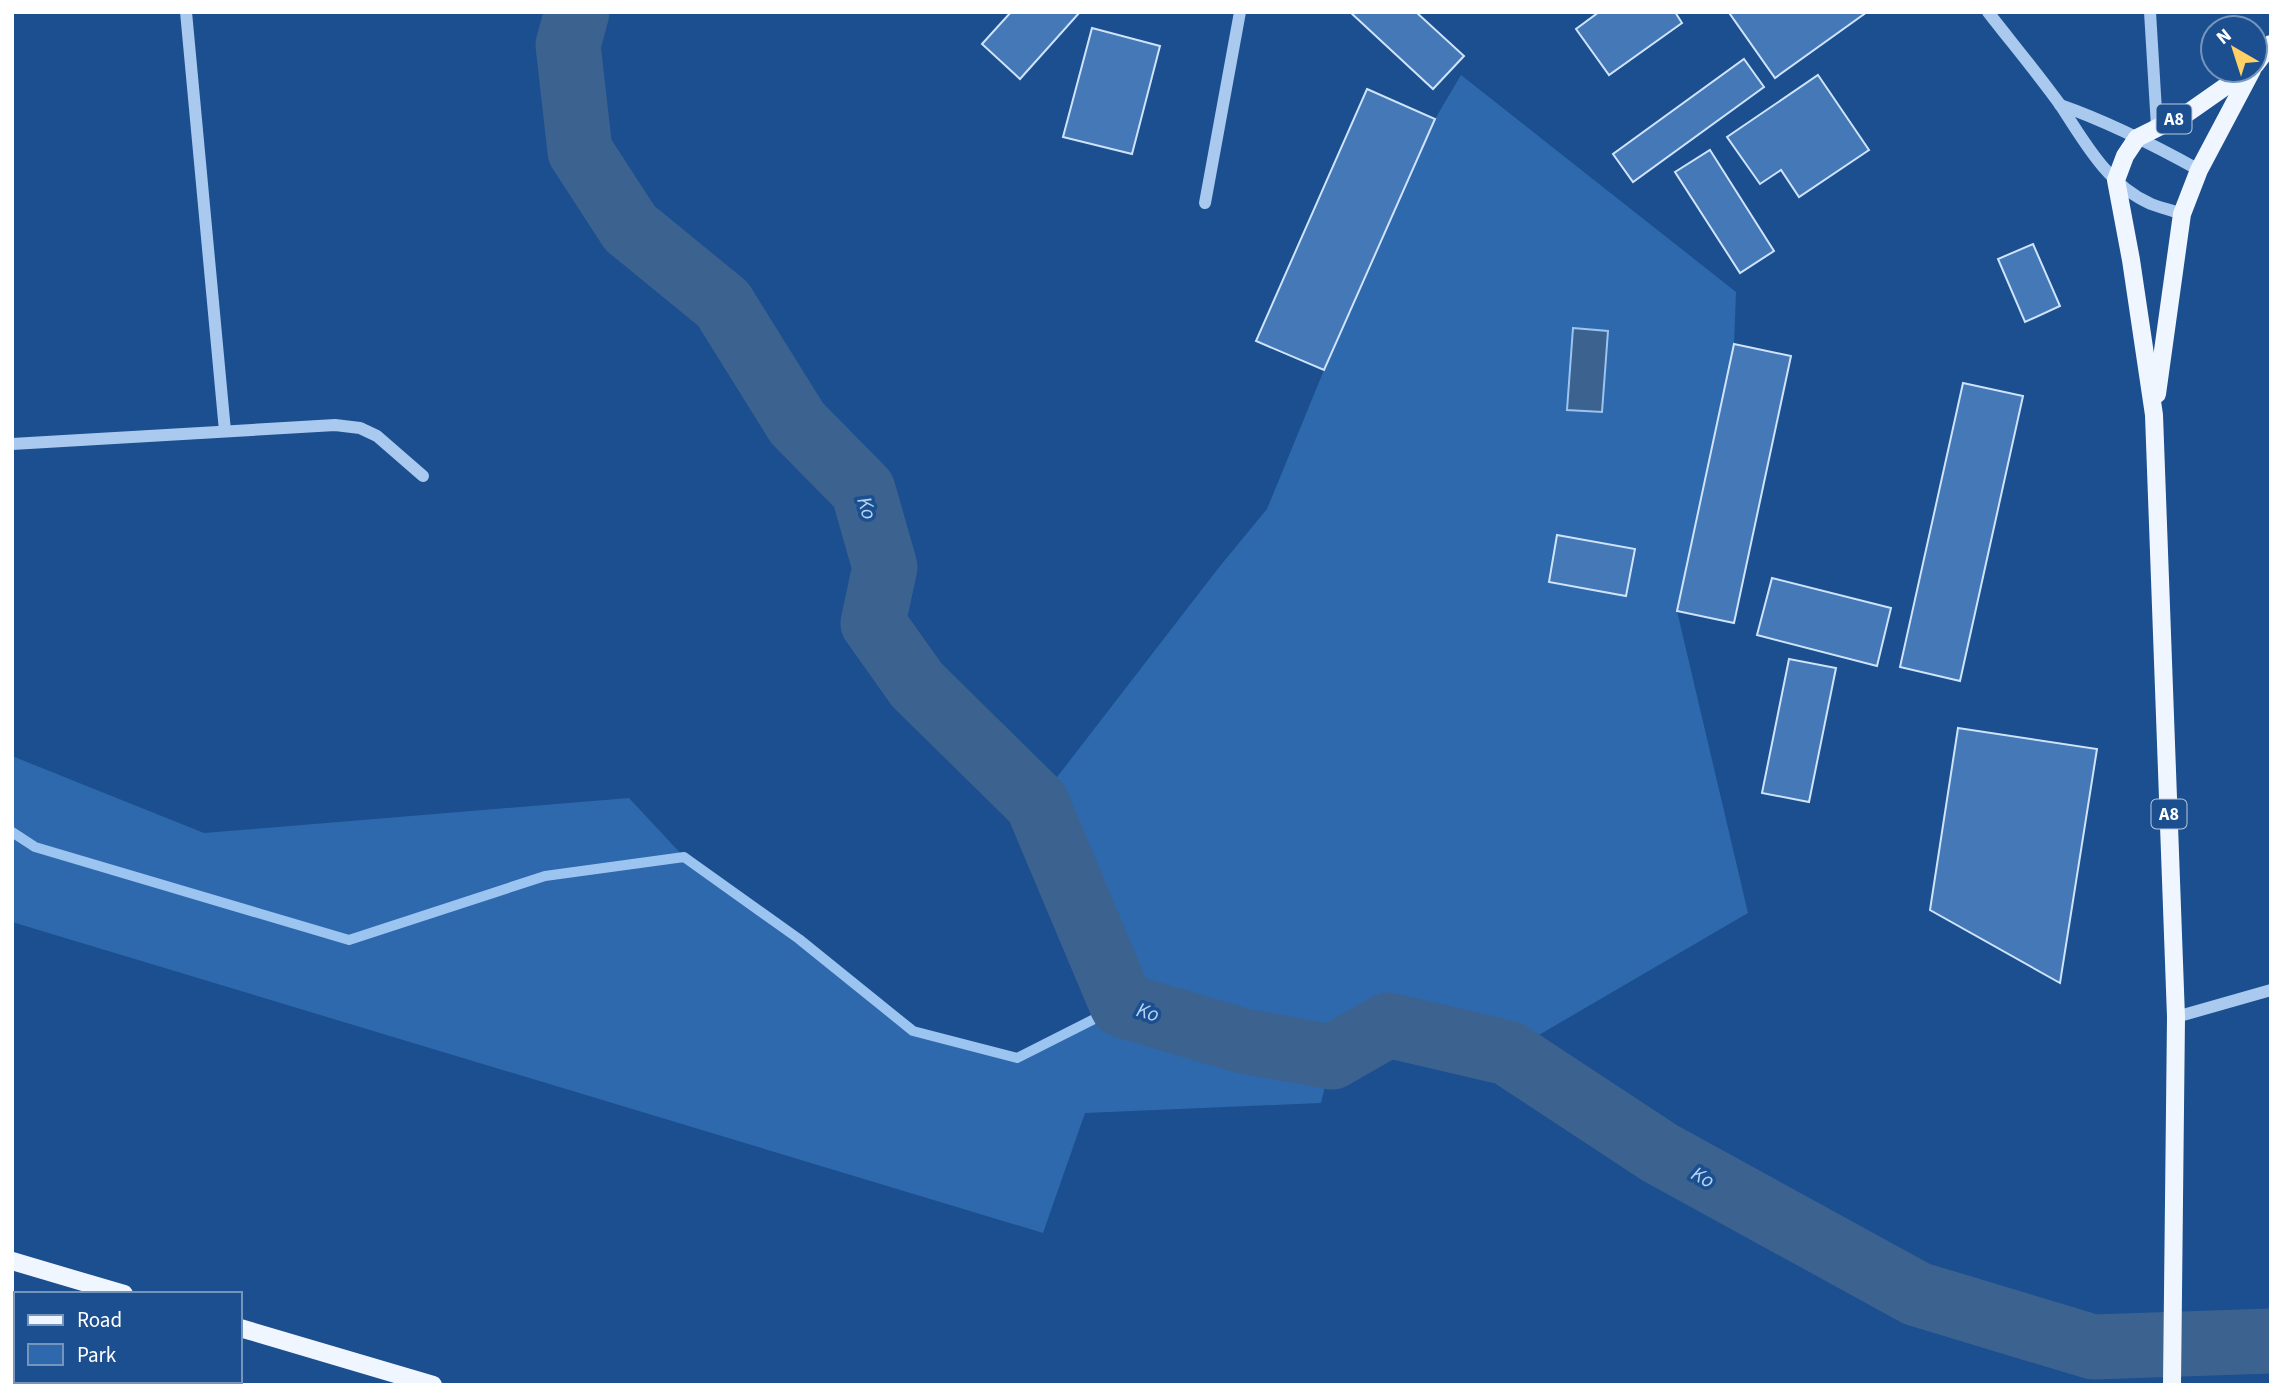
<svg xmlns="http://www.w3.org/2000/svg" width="2283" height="1397" font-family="'Source Sans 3',sans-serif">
<rect width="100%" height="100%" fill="#1b4f8f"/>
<polygon fill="#2e69ad" points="1461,75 1736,292 1734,344 1677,611 1748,913 1508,1053 1388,1025 1332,1057 1321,1103 1085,1113 1043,1233 12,922 12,756 204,833 629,798 684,857 799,939 913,1031 1017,1058 1122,1004 1037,803 1220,566 1267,509 1324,370 1435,119"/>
<polygon fill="#3c6290" stroke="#9cc4f0" stroke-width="2" points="1573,328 1608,331 1602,412 1567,410"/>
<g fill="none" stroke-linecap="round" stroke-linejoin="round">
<polyline stroke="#9cc4f0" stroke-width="10" points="12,832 35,847 349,940 545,876 684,857 799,939 913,1031 1017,1058 1122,1005"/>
<polyline stroke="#3c6290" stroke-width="65" points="577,12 568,45 580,151 630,228 723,304 797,423 863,490 885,567 873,623 917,685 1037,803 1122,1005 1243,1041 1332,1057 1388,1025 1508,1053 1660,1153 1917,1294 2093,1347 2271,1341"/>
</g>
<g fill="#4478b7" stroke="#cfe3fa" stroke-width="2">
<polygon points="1011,12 1080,12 1020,79 982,44"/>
<polygon points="1350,12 1416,12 1464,56 1433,89"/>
<polygon points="1599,12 1675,12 1682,23 1609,75 1576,29"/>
<polygon points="1732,12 1867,12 1775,78 1730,14"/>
<polygon points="1092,28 1160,46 1132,154 1063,137"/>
<polygon points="1744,59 1764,87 1633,182 1613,154"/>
<polygon points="1818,75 1869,150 1799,197 1781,170 1760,184 1727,137"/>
<polygon points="1367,89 1435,119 1324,370 1256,341"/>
<polygon points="1710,150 1774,251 1740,273 1675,172"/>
<polygon points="2033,244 2060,306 2025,322 1998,259"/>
<polygon points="1734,344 1791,356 1734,623 1677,611"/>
<polygon points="1963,383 2023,396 1960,681 1900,667"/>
<polygon points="1557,535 1635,549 1626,596 1549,582"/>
<polygon points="1772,578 1891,608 1877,666 1757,635"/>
<polygon points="1789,659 1836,668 1809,802 1762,793"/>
<polygon points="1958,728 2097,749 2060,983 1930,910"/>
</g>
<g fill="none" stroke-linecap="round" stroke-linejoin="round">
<g stroke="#a9c9ee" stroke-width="12">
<polyline points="186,12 225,431"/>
<path d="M1988,12C2012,43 2038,74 2061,106C2085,143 2108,185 2151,204C2161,208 2172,210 2182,214"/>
<polyline points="2150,12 2157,127"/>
<path d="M2060,105C2109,122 2154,145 2199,170"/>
<polyline points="1205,203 1240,12"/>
<polyline points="12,444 335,425 360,428 377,436 423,476"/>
<polyline points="2176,1017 2271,990"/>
</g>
<g stroke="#f0f6ff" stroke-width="18">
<polyline points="2255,65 2271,44"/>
<polyline points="2157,394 2182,214 2199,170 2252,70"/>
<polyline points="12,1261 124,1294"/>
<polyline points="240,1328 433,1385"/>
<polyline points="2172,1385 2176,1017 2154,415 2131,260 2116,180 2125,156 2137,138 2189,112 2249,70"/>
</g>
</g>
<g text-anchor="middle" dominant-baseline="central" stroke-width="7" stroke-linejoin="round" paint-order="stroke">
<g fill="#1b4f8f" stroke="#bbcadd" stroke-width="2">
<rect x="2156.5" y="104.5" width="35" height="29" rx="5"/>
<rect x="2151.5" y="799.5" width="35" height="29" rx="5"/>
</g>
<g font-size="18" font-weight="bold" fill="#fff">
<text x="2174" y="119">A8</text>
<text x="2169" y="814">A8</text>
</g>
<g font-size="21" font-style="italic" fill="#b5d3f5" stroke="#1b4f8f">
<text transform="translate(867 508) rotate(72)">Ko</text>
<text transform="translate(1148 1012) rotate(17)">Ko</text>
<text transform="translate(1703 1177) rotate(29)">Ko</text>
</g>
</g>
<rect width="2283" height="1397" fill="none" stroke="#ffffff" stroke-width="28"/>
<rect x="14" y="1292" width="228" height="91" fill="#1b4f8f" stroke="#7695bc" stroke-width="2"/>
<rect x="28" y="1315" width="35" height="10" fill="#f0f6ff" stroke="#7695bc" stroke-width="2"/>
<text x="77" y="1327" font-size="21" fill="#ffffff">Road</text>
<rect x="28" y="1344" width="35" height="21" fill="#2e69ad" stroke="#7695bc" stroke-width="2"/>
<text x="77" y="1362" font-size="21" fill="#ffffff">Park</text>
<g transform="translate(2234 49) rotate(321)"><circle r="33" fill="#1b4f8f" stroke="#7695bc" stroke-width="2"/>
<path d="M0-5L12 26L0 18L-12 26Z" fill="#ffd166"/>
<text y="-10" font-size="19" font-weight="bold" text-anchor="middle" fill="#ffffff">N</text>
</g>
</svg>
